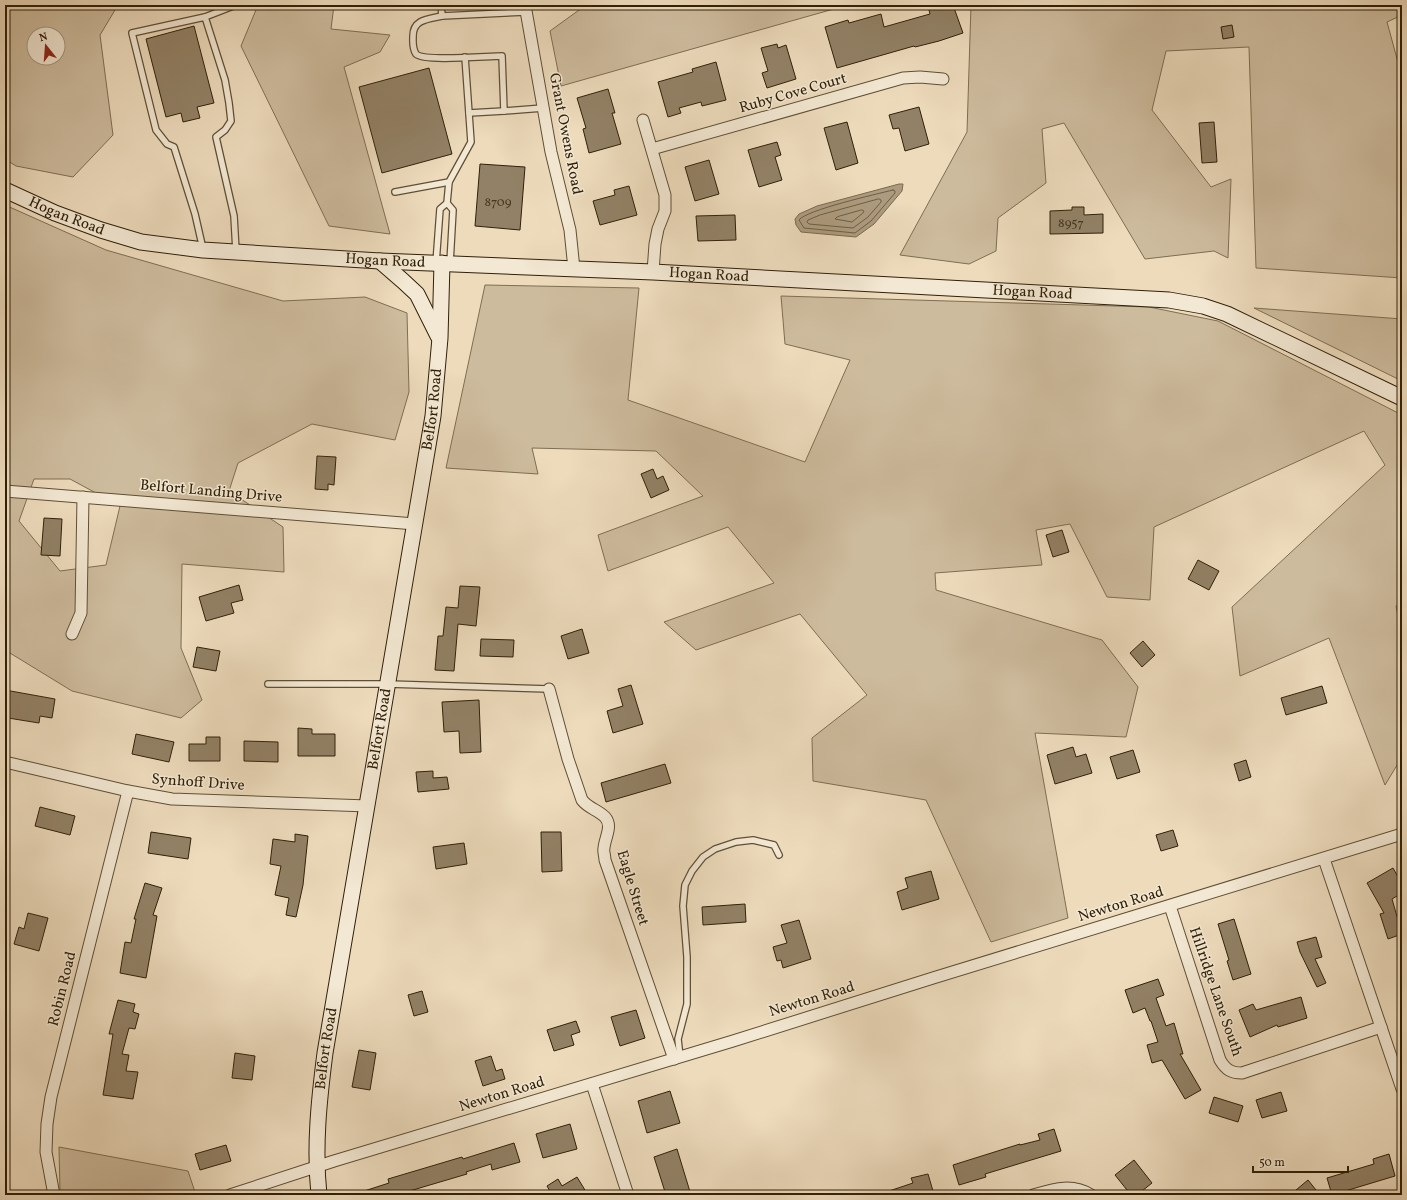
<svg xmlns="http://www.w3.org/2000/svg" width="1407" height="1200" font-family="Vollkorn,serif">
<rect width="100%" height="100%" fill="#eddbbc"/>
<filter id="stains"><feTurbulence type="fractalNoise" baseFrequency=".005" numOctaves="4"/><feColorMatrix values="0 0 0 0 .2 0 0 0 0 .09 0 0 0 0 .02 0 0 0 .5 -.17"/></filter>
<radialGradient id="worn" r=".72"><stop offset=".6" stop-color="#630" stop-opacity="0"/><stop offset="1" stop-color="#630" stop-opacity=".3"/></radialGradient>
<g fill="#cdbb9d" stroke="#7e6e52" fill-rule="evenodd">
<path d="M5,5H118L100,35L113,135L73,177L16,166L5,159ZM34,34H58V58H34Z"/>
<polygon points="258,5 334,5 331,29 390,35 380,52 344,67 390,234 329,226 241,46"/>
<polygon points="586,5 848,5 561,86 550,31"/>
<polygon points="971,5 1032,5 1041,7 1044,5 1402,5 1402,15 1387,22 1402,77 1402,278 1256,268 1249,47 1166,51 1152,110 1211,187 1231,179 1228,258 1214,251 1145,259 1064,123 1042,129 1046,183 998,218 996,251 969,264 900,255 967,132"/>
<path d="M5,205L106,250L283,301L365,297L407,313L409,392L395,440L312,424L238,463L229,491L283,527L284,572L182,564L181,648L202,700L181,718L72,691L5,650ZM34,479H70L120,506L106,565L60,571L19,521Z"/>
<polygon points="485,285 639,288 628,400 805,462 850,360 785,344 781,296 1149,307 1218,321 1402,415 1402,601 1396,606 1402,635 1402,757 1385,785 1329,638 1240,676 1232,607 1385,465 1364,431 1154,527 1150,600 1107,597 1070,524 1036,530 1042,565 935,573 936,590 1102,640 1138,687 1126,737 1035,733 1068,918 991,942 926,800 813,781 812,738 867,695 800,614 696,650 664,622 774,583 728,527 608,571 598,535 703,496 656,451 532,448 538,474 446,468"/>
<polygon points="1254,308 1402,319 1402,381"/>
<polygon points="59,1147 188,1171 196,1195 62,1195 60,1192"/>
</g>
<polygon fill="#ad9b7f" stroke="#7b6a4f" points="899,184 903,184 902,191 874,224 856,237 801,232 796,225 795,219 799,214 817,206"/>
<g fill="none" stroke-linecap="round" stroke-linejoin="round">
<g stroke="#6e5e44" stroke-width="1">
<path d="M893,190L895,191V193L871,221L855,233L804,228L799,220C806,210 877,194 893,190Z"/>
<polygon points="879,199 881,200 881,202 868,217 853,228 809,224 807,222 808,220 820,215"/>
<polygon points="862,210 864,211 863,213 852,222 835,219 837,217"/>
</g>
</g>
<g fill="#928166" stroke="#302008">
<polygon points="943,5 953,5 963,33 939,41 915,47 914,46 837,68 825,27 848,20 849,23 881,14 884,27 930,14 929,10"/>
<polygon points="1232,25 1234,37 1223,39 1221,27"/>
<polygon points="194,26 214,103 197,107 200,118 183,122 181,113 166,117 146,39"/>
<polygon points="777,44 778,48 786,45 796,79 767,88 762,73 768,71 761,48"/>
<polygon points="716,62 726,100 702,106 701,102 679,108 681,113 668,117 658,82 693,72 692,69"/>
<polygon points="429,68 452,154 382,173 359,87"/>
<polygon points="608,89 615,113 612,113 621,144 589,153 583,129 586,128 577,98"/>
<polygon points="919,107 929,144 905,151 899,128 893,129 889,115"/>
<polygon points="847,122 858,163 836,170 824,128"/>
<polygon points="1214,122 1217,162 1202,163 1199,123"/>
<polygon points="777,142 781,155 775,157 782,180 759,187 748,150"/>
<polygon points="709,160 719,194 695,201 685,167"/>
<polygon points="480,164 525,167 520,230 475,226"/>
<polygon points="629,186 637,215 600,225 593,201 615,195 614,190"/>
<polygon points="1072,207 1084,207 1084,215 1103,214 1103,233 1050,234 1050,211 1072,210"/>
<polygon points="735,215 736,240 698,241 696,216"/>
<polygon points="317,456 336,457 334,485 328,484 328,490 315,489"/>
<polygon points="653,469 657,479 663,476 669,490 651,498 641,474"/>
<polygon points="44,518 62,519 60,556 41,555"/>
<polygon points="1062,530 1069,552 1053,557 1046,535"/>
<polygon points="1198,560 1219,571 1209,590 1188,579"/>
<polygon points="239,585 243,600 231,603 234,613 206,621 199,597"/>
<polygon points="460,586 480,587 476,626 458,624 454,671 435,670 438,636 443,636 446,607 458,608"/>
<polygon points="582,629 589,653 568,659 561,636"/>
<polygon points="481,639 514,640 513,657 480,656"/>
<polygon points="1143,641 1155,655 1142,667 1130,653"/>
<polygon points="197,647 220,651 216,671 193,667"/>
<polygon points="631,685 643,724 613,733 607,711 623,706 618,689"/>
<polygon points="1322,686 1327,703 1286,715 1281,698"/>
<polygon points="5,690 55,699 52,718 40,716 39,723 8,718 9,708 5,707"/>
<polygon points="479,700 481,752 460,753 459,731 444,732 442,702"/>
<polygon points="298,728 312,729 312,734 335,734 335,756 298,756"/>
<polygon points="136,734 174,742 169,762 132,754"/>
<polygon points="206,737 220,737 220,761 189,761 189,744 206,744"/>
<polygon points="244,741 278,742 278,762 244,761"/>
<polygon points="1073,747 1076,757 1086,754 1092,773 1055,784 1047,755"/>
<polygon points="1133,750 1140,772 1117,779 1110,757"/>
<polygon points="1246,760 1251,777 1239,781 1234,764"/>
<polygon points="665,764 671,783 606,802 601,783"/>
<polygon points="433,771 433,778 447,777 449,789 418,792 416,772"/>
<polygon points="40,807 75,816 70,835 35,826"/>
<polygon points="1173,830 1178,846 1161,851 1156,835"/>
<polygon points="151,832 191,838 188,859 148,853"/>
<polygon points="541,832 561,832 562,871 542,872"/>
<polygon points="295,834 308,836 303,885 296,917 286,915 289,898 275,895 281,866 270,864 273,839 295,842"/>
<polygon points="464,843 467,864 436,869 433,847"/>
<polygon points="1393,868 1402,884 1402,893 1392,899 1402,934 1388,939 1380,914 1384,913 1367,883"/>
<polygon points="931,871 939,899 902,910 897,892 908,888 905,878"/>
<polygon points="145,883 162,888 153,915 157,916 146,978 120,973 125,942 131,943 136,919 134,919"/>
<polygon points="745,904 746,922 703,925 702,907"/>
<polygon points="28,913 48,918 39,951 14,944 19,927 24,929"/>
<polygon points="1234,919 1251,974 1233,980 1227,961 1229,960 1218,924"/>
<polygon points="799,920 811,959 783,968 781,960 777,961 773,947 787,943 781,925"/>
<polygon points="1316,937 1322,957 1315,959 1326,983 1317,987 1300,952 1297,942"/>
<polygon points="1158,979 1164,995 1156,998 1166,1026 1174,1023 1183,1054 1180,1054 1201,1090 1185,1099 1162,1060 1152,1063 1147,1045 1158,1042 1151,1021 1150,1021 1145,1008 1133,1013 1125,990"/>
<polygon points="422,991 428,1012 414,1016 408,995"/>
<polygon points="1301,997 1307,1018 1278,1027 1277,1025 1250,1037 1239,1010 1253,1004 1256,1010"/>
<polygon points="118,1000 135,1004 133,1012 139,1014 135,1029 129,1028 122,1054 129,1055 126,1071 138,1072 133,1099 103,1095 113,1034 109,1034"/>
<polygon points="636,1010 645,1038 620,1046 611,1017"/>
<polygon points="576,1021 580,1032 571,1035 574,1045 554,1051 547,1030"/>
<polygon points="359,1050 376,1053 370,1090 352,1087"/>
<polygon points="235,1053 255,1056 252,1080 232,1078"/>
<polygon points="491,1056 496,1071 502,1069 505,1079 483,1086 475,1061"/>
<polygon points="670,1091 680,1123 647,1133 638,1101"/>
<polygon points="1281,1092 1287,1111 1262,1118 1256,1100"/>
<polygon points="1214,1097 1243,1106 1238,1122 1209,1113"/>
<polygon points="570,1124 577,1149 543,1158 536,1134"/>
<polygon points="1054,1129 1061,1151 985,1174 986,1177 959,1185 953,1165 1020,1144 1020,1145 1040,1140 1038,1134"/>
<polygon points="514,1143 520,1162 492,1170 491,1164 466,1172 467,1174 396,1195 359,1195 358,1193 389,1183 388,1179 462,1157 463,1159"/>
<polygon points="226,1145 231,1161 200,1170 195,1154"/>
<polygon points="677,1149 691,1195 666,1195 654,1157"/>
<polygon points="1389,1154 1395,1176 1332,1195 1327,1178 1374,1164 1373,1159"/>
<polygon points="1134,1160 1152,1183 1137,1195 1131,1195 1115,1175"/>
<polygon points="928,1174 933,1191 917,1195 883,1195 883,1193 913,1183 911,1178"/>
<polygon points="577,1177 588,1195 547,1195 551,1193 547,1186 558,1179 562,1186"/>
<polygon points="1308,1180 1320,1195 1290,1195"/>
</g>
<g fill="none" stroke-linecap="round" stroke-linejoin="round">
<defs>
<g id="lane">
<polyline points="441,5 442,16 526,12"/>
<path d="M442,16C429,19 413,19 413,36C413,42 412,48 416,54C424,62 487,56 502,56L504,111L543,108"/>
<polyline points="205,17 236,5"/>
<polyline points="469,113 504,111"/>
<polyline points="395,192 449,182 471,142 465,57"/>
<polyline points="447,203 449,182"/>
<polyline points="203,249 195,214 174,147 167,144 156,130 132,33 205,17 225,80 229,103 231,121 225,130 216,137 234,216 236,251"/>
<polyline points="436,263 440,209 447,203 453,210 450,263"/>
<polyline points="268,684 388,684 549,689"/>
<polyline points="680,1057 678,1039 687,1004 687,957 683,906 685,885 692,871 703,857 715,849 736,842 753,840 774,845 779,855"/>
</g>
<g id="street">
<polyline points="525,5 551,152 570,230 574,269"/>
<polyline points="643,120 665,195 665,211 658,229 655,244 653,272"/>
<polyline points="652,149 903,78 920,77 943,79"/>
<polyline points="5,491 415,524"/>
<polyline points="72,634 81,613 83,497"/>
<path d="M549,689L568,759L582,800C588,808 598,810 605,817C613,826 605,837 604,848C603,851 605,856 605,860L674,1059"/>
<polyline points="5,762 128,791 172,799 368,806"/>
<polyline points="1324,859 1402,1089"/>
<path d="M1170,906L1220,1060C1226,1070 1231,1073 1242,1073L1381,1027"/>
<polyline points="592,1084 628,1195"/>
<polyline points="54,1195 46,1152 47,1124 51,1097 128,791"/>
<polyline points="230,1195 334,1161 733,1041 933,978 1402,834"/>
<path d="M1033,1195C1054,1189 1072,1183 1091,1195"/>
</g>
<g id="secondary">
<path id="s1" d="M5,190L55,213L101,230L141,242L203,250L380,261L653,272L1169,300L1203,306L1227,314L1402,398"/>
<polyline points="380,261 403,281 417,294 438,336"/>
<path id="s2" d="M319,1195C314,1147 319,1100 325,1053L433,416L440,338L442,263"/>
</g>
</defs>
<use href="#lane" stroke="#5f4f35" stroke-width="8"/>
<use href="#street" stroke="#5f4f35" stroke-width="13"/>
<use href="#secondary" stroke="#302008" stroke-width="17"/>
<use href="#lane" stroke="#f3e8d3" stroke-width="5.5"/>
<use href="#street" stroke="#f3e8d3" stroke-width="11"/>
<use href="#secondary" stroke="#f3e8d3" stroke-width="15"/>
</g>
<g text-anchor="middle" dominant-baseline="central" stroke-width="3" stroke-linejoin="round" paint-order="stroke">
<g font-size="13" fill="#483820">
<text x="498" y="203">8709</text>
<text x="1071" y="224">8957</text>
</g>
<g font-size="15" fill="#302008" stroke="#f3e8d3">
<text transform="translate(793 94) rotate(-16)">Ruby Cove Court</text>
<text transform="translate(565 134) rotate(79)">Grant Owens Road</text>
<text stroke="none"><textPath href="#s1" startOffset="67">Hogan Road</textPath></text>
<text stroke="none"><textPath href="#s1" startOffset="391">Hogan Road</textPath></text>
<text stroke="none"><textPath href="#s1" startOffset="715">Hogan Road</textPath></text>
<text stroke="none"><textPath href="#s1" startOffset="1039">Hogan Road</textPath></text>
<text stroke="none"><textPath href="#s2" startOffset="795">Belfort Road</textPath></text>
<text transform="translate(211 492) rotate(5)">Belfort Landing Drive</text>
<text stroke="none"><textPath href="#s2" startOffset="471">Belfort Road</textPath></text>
<text transform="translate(198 783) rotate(4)">Synhoff Drive</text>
<text transform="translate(632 888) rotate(73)">Eagle Street</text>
<text transform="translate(1121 905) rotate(-17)">Newton Road</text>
<text transform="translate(63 989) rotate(-76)">Robin Road</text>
<text transform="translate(1215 992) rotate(71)">Hillridge Lane South</text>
<text transform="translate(812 1000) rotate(-17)">Newton Road</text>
<text stroke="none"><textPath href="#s2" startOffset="147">Belfort Road</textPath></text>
<text transform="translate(502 1095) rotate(-17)">Newton Road</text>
</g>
</g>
<rect width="1407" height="1200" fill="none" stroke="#eddbbc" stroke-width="20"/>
<rect x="6" y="6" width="1395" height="1188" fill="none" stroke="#302008" stroke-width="2"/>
<rect x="10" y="10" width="1387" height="1180" fill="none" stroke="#302008"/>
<g transform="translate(46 46) rotate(343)"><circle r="19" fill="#f3e8d3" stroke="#a59882"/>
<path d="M0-3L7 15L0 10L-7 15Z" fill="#8f2418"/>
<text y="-6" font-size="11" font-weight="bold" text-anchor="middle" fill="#302008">N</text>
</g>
<path d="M1253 1166v6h95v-6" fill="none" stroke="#302008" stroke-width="2"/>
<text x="1259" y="1166" font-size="12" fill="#302008" stroke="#f3e8d3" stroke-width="3" paint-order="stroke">50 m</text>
<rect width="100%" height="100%" filter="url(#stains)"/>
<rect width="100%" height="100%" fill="url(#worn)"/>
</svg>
